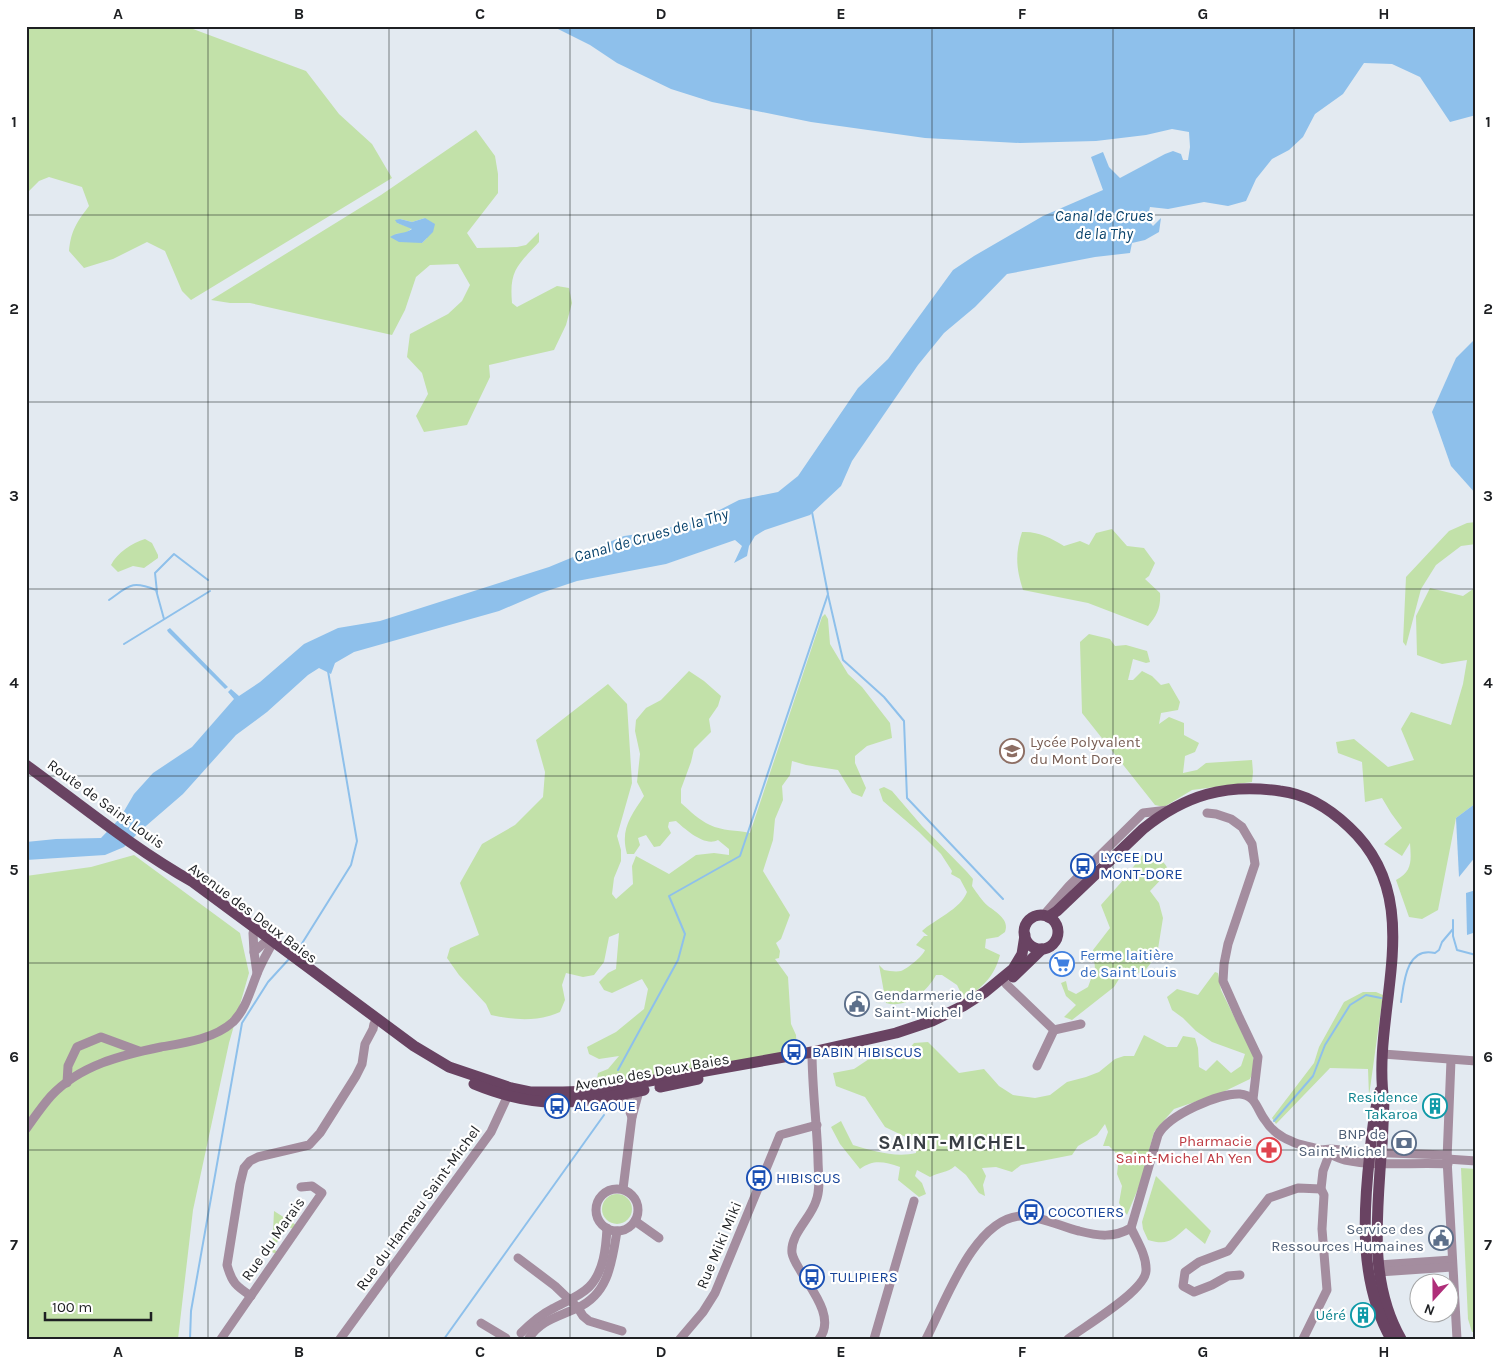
<svg xmlns="http://www.w3.org/2000/svg" width="1502" height="1365" font-family="Karla,sans-serif">
<rect width="100%" height="100%" fill="#e3eaf1"/>
<g fill="#c2e1a9" fill-rule="evenodd">
<path d="M26,26H185L306,71L339,114L372,144L392,178L191,300L182,291L165,251L147,242L113,259L84,268L69,251C71,230 77,222 89,206L82,187L49,177L39,181L26,194Z"/>
<path d="M476,130L495,156L498,174V193L467,233L477,248L517,247L526,245L539,232V242C518,265 509,270 512,303L517,307L557,286L569,288L572,303L566,325L554,350L489,365L490,377L467,425L424,432L416,416L428,394L422,373L407,357L410,334L448,314L462,301L470,285L458,264L430,265L416,277L405,310L392,335L250,303H230L211,300L381,195ZM425,218L427,238L422,243L395,234L406,233L412,228L397,223L400,219L412,222Z"/>
<polygon points="1476,522 1476,544 1461,546 1436,565 1421,589 1406,646 1403,642 1406,577 1449,531 1467,523"/>
<path d="M1112,529L1127,546L1144,548L1155,563L1149,576L1145,579L1160,593C1161,607 1157,616 1148,626L1088,603L1023,590C1016,568 1015,554 1022,532C1038,531 1051,538 1064,546L1080,541L1089,545L1096,533Z"/>
<path d="M145,539L152,543L158,555V558L144,568L133,566L118,572L111,565C117,553 132,543 145,539Z"/>
<path d="M1476,587V803L1456,818L1438,910L1422,919L1409,917L1396,880C1413,871 1411,860 1410,843L1402,856L1384,844L1402,828L1391,813L1382,798L1365,802L1362,762L1338,753L1336,742L1354,739L1388,767L1414,760L1401,729L1411,712L1451,725L1463,684L1467,660L1442,664L1417,655L1416,616L1430,588L1463,596Z"/>
<path d="M825,614L828,619L830,644L848,674L862,687L890,723L892,738L867,746L855,756V763L866,788L862,797L852,793L838,770L806,765L792,761L790,775L782,786L783,800L775,819L773,840L763,871L790,915L781,939L776,943L780,951L779,958L775,959L788,977L791,1024L796,1035L797,1050L620,1082L597,1079L598,1073L608,1069L619,1056L599,1059L589,1054L587,1047L616,1032L644,1009L648,989L642,979L612,993L604,990L599,982L608,973L616,969L619,933L609,937L604,962L594,975L583,977L566,973L562,985L565,1000L560,1012C538,1022 514,1020 491,1015L486,1004L459,975L447,958L450,948L479,935L460,883L482,844L515,825L543,797L545,772L536,740L608,684L627,704L632,783L617,836L621,850V861L614,878L612,894L616,899L633,884L632,866L636,856L669,874L696,855L714,853L729,855V849L718,840C705,847 686,830 676,821L669,822L668,827L671,833L660,846L654,847L646,835L638,838L640,845L634,854H627C620,829 631,816 644,796L637,782L640,754L635,731L636,720L646,708L661,700L689,671L704,681L721,696L718,706L709,719L711,732L694,749L691,762L681,789V803C690,811 699,820 710,825C722,831 737,830 750,833L822,617Z"/>
<polygon points="1089,634 1110,639 1115,646 1126,645 1147,651 1150,662 1146,663 1133,659 1128,680 1133,680 1142,671 1152,676 1161,685 1169,683 1180,702 1178,710 1161,713 1159,724 1169,717 1184,723 1184,735 1199,743 1195,752 1185,756 1183,773 1197,770 1206,763 1252,760 1253,772 1252,782 1192,790 1164,807 1155,805 1082,713 1080,642"/>
<path d="M884,787L892,791L922,826L967,872L973,879L972,886C977,893 982,901 988,906C996,912 1010,920 1005,932L998,937L986,939L985,948L1000,955C994,977 983,987 964,999L957,985L942,975H936C927,992 906,1009 886,1003L879,965L884,970C889,971 896,972 901,971C907,969 923,956 925,950L916,945L924,936H928L922,931C934,920 961,909 967,892L960,879L951,874L952,871L941,854L919,832L883,801L879,789Z"/>
<path d="M1143,854C1156,857 1163,858 1169,871L1150,891L1159,903L1163,918L1157,955L1143,973L1124,971L1114,987L1072,1020L1064,1017L1076,1005L1066,996L1061,983L1066,981L1068,990L1076,994L1088,987L1095,968L1093,950L1110,928L1101,905L1125,878Z"/>
<polygon points="134,855 240,933 249,973 229,1043 193,1210 178,1339 26,1339 26,876 91,867"/>
<path d="M1215,972L1218,973L1221,990L1253,1055V1072L1250,1079L1221,1093L1174,1109L1154,1132L1140,1184L1127,1215L1119,1203L1122,1186L1117,1174L1119,1156L1109,1146H1103L1108,1132L1105,1124L1097,1135L1078,1146L1072,1155L1021,1165L1012,1172L996,1167L982,1168L986,1176L983,1185L985,1196L979,1193L966,1175L955,1166C948,1173 938,1172 930,1177L917,1170L915,1176L922,1183L926,1194L919,1197L898,1180L900,1167C884,1162 874,1159 860,1169L840,1144L831,1127L841,1121L853,1145C873,1151 896,1158 916,1153V1142L885,1127L865,1097L836,1086L833,1073L854,1069L881,1051L906,1052L914,1043L928,1042L959,1073L984,1069L999,1086L1013,1095L1035,1098L1050,1095L1067,1082L1086,1077L1099,1072L1115,1059L1124,1056H1134L1144,1035L1167,1047H1177L1183,1036L1195,1038L1198,1048L1199,1067L1206,1071L1217,1060L1231,1073L1241,1066L1245,1054L1212,1042L1196,1031L1183,1018L1172,1010L1167,997L1177,989L1198,995Z"/>
<polygon points="1363,992 1376,992 1383,995 1369,1096 1368,1069 1330,1068 1276,1124 1272,1118 1314,1063 1319,1047 1344,1002"/>
<polygon points="1461,1168 1476,1169 1476,1332 1472,1332 1468,1319"/>
<path d="M1156,1176L1211,1231L1205,1244L1186,1228C1172,1240 1168,1246 1148,1240L1143,1229L1142,1222Z"/>
<circle cx="617" cy="1209" r="15"/>
<polygon points="274,1211 296,1225 293,1229 287,1226 273,1249 278,1252 276,1254 272,1252"/>
</g>
<g fill="#8ec0eb">
<polygon points="552,26 1476,26 1476,115 1450,122 1420,77 1392,64 1364,63 1343,94 1315,114 1303,137 1289,150 1272,159 1256,179 1246,201 1228,206 1204,202 1168,209 1150,207 1147,219 1153,226 1161,218 1159,232 1145,240 1132,243 1130,253 1095,257 1007,274 975,307 944,333 918,365 852,461 841,486 810,515 765,530 755,536 749,546 747,556 734,563 742,546 735,540 666,564 577,581 541,593 499,611 354,652 335,663 331,674 319,668 308,675 267,712 236,735 183,794 139,832 124,847 105,855 26,860 26,842 56,839 101,838 120,818 134,794 153,773 192,747 234,699 228,692 231,689 239,696 260,682 304,644 338,628 380,621 549,567 624,536 652,532 700,520 739,500 778,492 798,476 858,388 888,359 953,270 974,256 1043,216 1103,190 1091,157 1103,152 1109,167 1120,178 1165,154 1173,151 1181,154 1183,160 1188,160 1190,147 1189,132 1172,129 1146,135 1096,141 1020,143 925,138 811,122 712,102 671,89 617,63 590,45"/>
<path d="M425,218L435,224L433,232L422,243L399,242L390,237C397,232 405,234 412,229L397,223L395,220L400,219L412,222Z"/>
<polygon points="1476,338 1476,494 1451,466 1432,412 1456,358"/>
<polygon points="170,628 228,687 225,689 168,632 167,630"/>
<polygon points="1476,803 1476,856 1459,877 1456,818"/>
<polygon points="1476,890 1476,932 1467,935 1466,893"/>
</g>
<g fill="none" stroke-linecap="round" stroke-linejoin="round">
<g stroke="#8ec0eb" stroke-width="2">
<polyline points="157,592 155,573 174,554 208,580"/>
<polyline points="828,595 843,660 884,697 904,721 907,798 1003,899"/>
<path d="M109,600C129,586 131,580 156,590L164,619"/>
<polyline points="124,644 210,591"/>
<polyline points="1453,920 1453,936 1457,950 1476,955"/>
<polyline points="295,951 301,945 351,865 357,841 328,671"/>
<path d="M1401,1002C1404,983 1406,946 1435,953L1439,950L1442,942L1453,929"/>
<polyline points="618,1070 678,960 685,934 669,896 740,856 828,594 812,512"/>
<polyline points="1274,1121 1313,1076 1325,1045 1350,1005 1366,995 1381,998"/>
<polyline points="190,1339 191,1311 242,1023 268,982 289,959"/>
<polyline points="444,1339 604,1115"/>
</g>
<g stroke="#a48d9f" stroke-width="9">
<polyline points="1207,813 1216,814 1231,819 1242,827 1252,844 1255,864 1228,944 1224,964 1223,981 1239,1017 1258,1057 1253,1099"/>
<polyline points="1043,916 1069,886 1143,813 1168,810"/>
<polyline points="253,933 254,952"/>
<polyline points="257,973 254,952 265,942 274,940"/>
<polyline points="1006,984 1054,1030 1037,1066"/>
<polyline points="1054,1030 1081,1024"/>
<path d="M812,1052C812,1088 817,1124 818,1159C818,1173 821,1189 816,1201C811,1218 790,1234 792,1253C793,1259 797,1265 800,1270C811,1289 836,1318 819,1339"/>
<polyline points="1383,1054 1476,1061"/>
<polyline points="1451,1060 1447,1159 1457,1339"/>
<polyline points="67,1083 68,1066 77,1047 101,1037 139,1051"/>
<polyline points="608,1097 628,1108"/>
<path d="M632,1117C628,1108 624,1098 633,1090"/>
<path d="M26,1129C34,1118 42,1106 51,1096C80,1065 122,1055 161,1047C185,1043 214,1039 233,1022C246,1009 250,991 257,974C261,963 268,952 274,940"/>
<polyline points="1321,1150 1331,1149 1360,1152 1447,1155"/>
<polyline points="1447,1159 1476,1161"/>
<polyline points="623,1189 632,1117 639,1091"/>
<circle cx="617" cy="1210" r="21"/>
<polyline points="635,1221 659,1238"/>
<polyline points="518,1258 555,1286 578,1308 583,1316 589,1321 622,1331"/>
<polyline points="1378,1265 1452,1260"/>
<polyline points="1379,1272 1452,1267"/>
<polyline points="1240,1275 1228,1276 1212,1285 1194,1292 1183,1286 1185,1272 1199,1262 1228,1251 1269,1198 1298,1188 1321,1189"/>
<path d="M251,1296C236,1286 232,1283 227,1265L240,1184L244,1168L250,1161L258,1157L309,1145L320,1133L356,1076L362,1064L365,1044L373,1029L374,1024"/>
<polyline points="481,1323 506,1338"/>
<path d="M521,1333C531,1323 540,1315 552,1309C564,1302 579,1297 589,1287C604,1272 606,1247 607,1228"/>
<path d="M529,1338C541,1320 558,1317 577,1308C609,1294 612,1261 617,1231"/>
<polyline points="221,1339 322,1193 312,1186 301,1187"/>
<polyline points="340,1339 491,1132 510,1091"/>
<polyline points="680,1339 703,1312 715,1293 780,1135 817,1125"/>
<polyline points="874,1339 914,1201"/>
<path d="M926,1339C945,1303 974,1219 1020,1216C1038,1215 1062,1227 1079,1231C1098,1236 1114,1238 1131,1228L1158,1135C1168,1115 1219,1093 1240,1094C1256,1095 1257,1110 1265,1120C1271,1130 1281,1137 1291,1141C1300,1146 1311,1146 1320,1150C1329,1153 1336,1158 1345,1160C1378,1167 1414,1162 1448,1164"/>
<path d="M1068,1339C1085,1326 1145,1291 1146,1271C1147,1256 1137,1241 1131,1228"/>
<polyline points="1303,1339 1327,1290 1322,1229 1324,1195 1321,1189 1323,1171 1329,1155"/>
</g>
<g stroke="#694362" stroke-width="11">
<path d="M26,765C81,805 134,849 193,882L414,1046L449,1067L511,1088L530,1092H563L593,1091L812,1052L896,1033L932,1021L963,1006L985,992L1013,969L1022,954L1025,935"/>
<circle cx="1041" cy="932" r="17"/>
<path d="M1048,917L1057,911L1143,829C1185,795 1226,783 1280,791C1306,794 1330,809 1349,827C1431,903 1370,1010 1384,1102C1383,1120 1383,1138 1381,1156C1377,1218 1369,1283 1401,1339"/>
<polyline points="1013,977 1042,949"/>
<path d="M474,1084C503,1096 537,1104 568,1102C594,1101 619,1095 644,1090"/>
<polyline points="660,1087 698,1079"/>
<path d="M1380,1091C1374,1111 1372,1131 1370,1152C1363,1214 1359,1282 1391,1339"/>
</g>
</g>
<path fill="none" stroke="#1e2023" stroke-width="1" stroke-opacity="0.55" d="M208,26V1339M389,26V1339M570,26V1339M751,26V1339M932,26V1339M1113,26V1339M1294,26V1339M26,215H1476M26,402H1476M26,589H1476M26,776H1476M26,963H1476M26,1150H1476"/>
<defs>
<symbol id="university-ring" viewBox="-11 -11 22 22"><circle r="9.5" fill="#fff" stroke="#8d6e63" stroke-width="1.5"/><path d="M0-5L7-2L0 1L-7-2ZM-4 1L0 2.5L4 1V4Q0 6-4 4Z" fill="#8d6e63"/></symbol>
<symbol id="bus-ring" viewBox="-11 -11 22 22"><circle r="9.5" fill="#fff" stroke="#1a4fb4" stroke-width="1.5"/><path d="M-5-6H5V4H4V6H2V4H-2V6H-4V4H-5ZM-3.5-4V0h7V-4ZM-3.5 1.2v1.5H-2V1.2ZM2 1.2v1.5H3.5V1.2Z" fill="#1a4fb4"/></symbol>
<symbol id="supermarket-ring" viewBox="-11 -11 22 22"><circle r="9.5" fill="#fff" stroke="#3f7fe0" stroke-width="1.5"/><path d="M-6-5.5h2.5l.6 2H6L4.5 2H-2.5L-4.4-4H-6ZM-1.5 3.2a1.3 1.3 0 1 0 .1 0ZM3 3.2a1.3 1.3 0 1 0 .1 0Z" fill="#3f7fe0"/></symbol>
<symbol id="civic-ring" viewBox="-11 -11 22 22"><circle r="9.5" fill="#fff" stroke="#5c6f8a" stroke-width="1.5"/><path d="M-.6-6.5H3V-4.5H.6V-3L4-1V1h2V6H-6V1h2V-1L-.6-3ZM-1.2 2.5V6h2.4V2.5Z" fill="#5c6f8a"/></symbol>
<symbol id="building-ring" viewBox="-11 -11 22 22"><circle r="9.5" fill="#fff" stroke="#0f9aa8" stroke-width="1.5"/><path d="M-4-6H4V6H1V3H-1V6H-4ZM-2.5-4.3h1.7v1.8h-1.7ZM.8-4.3h1.7v1.8H.8ZM-2.5-1h1.7V.8h-1.7ZM.8-1h1.7V.8H.8Z" fill="#0f9aa8"/></symbol>
<symbol id="bank-ring" viewBox="-11 -11 22 22"><circle r="9.5" fill="#fff" stroke="#5c6f8a" stroke-width="1.5"/><path d="M-6-4H6V4H-6ZM0-2.3a2.3 2.3 0 1 0 0 4.6a2.3 2.3 0 1 0 0-4.6Z" fill="#5c6f8a"/></symbol>
<symbol id="pharmacy-ring" viewBox="-11 -11 22 22"><circle r="9.5" fill="#fff" stroke="#e0444e" stroke-width="1.5"/><path d="M-2-6h4v4h4v4h-4v4h-4v-4h-4v-4h4Z" fill="#e0444e"/></symbol>
</defs>
<g fill-rule="evenodd">
<use href="#university-ring" x="998" y="737" width="28" height="28"/>
<use href="#bus-ring" x="1069" y="852" width="28" height="28"/>
<use href="#supermarket-ring" x="1048" y="950" width="28" height="28"/>
<use href="#civic-ring" x="843" y="990" width="28" height="28"/>
<use href="#bus-ring" x="780" y="1038" width="28" height="28"/>
<use href="#bus-ring" x="543" y="1092" width="28" height="28"/>
<use href="#building-ring" x="1421" y="1092" width="28" height="28"/>
<use href="#bank-ring" x="1390" y="1129" width="28" height="28"/>
<use href="#pharmacy-ring" x="1255" y="1136" width="28" height="28"/>
<use href="#bus-ring" x="745" y="1164" width="28" height="28"/>
<use href="#bus-ring" x="1017" y="1198" width="28" height="28"/>
<use href="#civic-ring" x="1427" y="1224" width="28" height="28"/>
<use href="#bus-ring" x="798" y="1263" width="28" height="28"/>
<use href="#building-ring" x="1349" y="1301" width="28" height="28"/>
</g>
<g text-anchor="middle" dominant-baseline="central" stroke-width="4.5" stroke-linejoin="round" paint-order="stroke">
<g font-size="15" fill="#785e54" stroke="#fff" text-anchor="start">
<text x="1030" y="742">Lycée Polyvalent<tspan x="1030" dy="17">du Mont Dore</tspan></text>
</g>
<g font-size="15" fill="#1e2023" stroke="#fff">
<text transform="translate(106 804) rotate(36)">Route de Saint Louis</text>
<text transform="translate(253 913) rotate(37)">Avenue des Deux Baies</text>
<text transform="translate(652 1072) rotate(-10)">Avenue des Deux Baies</text>
<text transform="translate(418 1208) rotate(-54)">Rue du Hameau Saint-Michel</text>
<text transform="translate(273 1239) rotate(-55)">Rue du Marais</text>
<text transform="translate(719 1245) rotate(-67)">Rue Miki Miki</text>
</g>
<g font-size="15" fill="#164399" stroke="#fff" text-anchor="start">
<text x="1100" y="857">LYCEE DU<tspan x="1100" dy="17">MONT-DORE</tspan></text>
<text x="812" y="1052">BABIN HIBISCUS</text>
<text x="574" y="1106">ALGAOUE</text>
<text x="776" y="1178">HIBISCUS</text>
<text x="1048" y="1212">COCOTIERS</text>
<text x="830" y="1277">TULIPIERS</text>
</g>
<g font-size="15" fill="#366cbe" stroke="#fff" text-anchor="start">
<text x="1080" y="955">Ferme laitière<tspan x="1080" dy="17">de Saint Louis</tspan></text>
</g>
<g font-size="15" fill="#4e5e75" stroke="#fff" text-anchor="end">
<text x="874" y="995" text-anchor="start">Gendarmerie de<tspan x="874" dy="17">Saint-Michel</tspan></text>
<text x="1386" y="1134">BNP de<tspan x="1386" dy="17">Saint-Michel</tspan></text>
<text x="1424" y="1229">Service des<tspan x="1424" dy="17">Ressources Humaines</tspan></text>
</g>
<g font-size="15" fill="#0d838f" stroke="#fff" text-anchor="end">
<text x="1418" y="1097">Residence<tspan x="1418" dy="17">Takaroa</tspan></text>
<text x="1346" y="1315">Uéré</text>
</g>
<g font-size="15" fill="#be3a42" stroke="#fff" text-anchor="end">
<text x="1252" y="1141">Pharmacie<tspan x="1252" dy="17">Saint-Michel Ah Yen</tspan></text>
</g>
<g font-size="16" font-style="italic" fill="#08426b" stroke="#fff">
<text x="1104" y="215">Canal de Crues<tspan x="1104" dy="18">de la Thy</tspan></text>
<text transform="translate(651 535) rotate(-16)">Canal de Crues de la Thy</text>
</g>
<g font-size="20" font-weight="bold" letter-spacing="1" fill="#393e44" stroke="#fff">
<text x="952" y="1142">SAINT-MICHEL</text>
</g>
</g>
<rect width="1502" height="1365" fill="none" stroke="#ffffff" stroke-width="55"/>
<g transform="translate(1434 1298) rotate(201)"><circle r="24" fill="#ffffff" stroke="#a5a6a7"/>
<path d="M0-4L9 19L0 12L-9 19Z" fill="#af2e79"/>
<text y="-8" font-size="14" font-weight="bold" text-anchor="middle" fill="#1e2023">N</text>
</g>
<path d="M45 1312v8h106v-8" fill="none" stroke="#1e2023" stroke-width="2.5"/>
<text x="52" y="1312" font-size="15" fill="#1e2023" stroke="#ffffff" stroke-width="4" paint-order="stroke">100 m</text>
<rect x="28" y="28" width="1446" height="1310" fill="none" stroke="#1e2023" stroke-width="2"/>
<g font-size="16" text-anchor="middle" font-weight="bold" fill="#1e2023">
<text x="118" y="19">A</text>
<text x="299" y="19">B</text>
<text x="480" y="19">C</text>
<text x="661" y="19">D</text>
<text x="841" y="19">E</text>
<text x="1022" y="19">F</text>
<text x="1203" y="19">G</text>
<text x="1384" y="19">H</text>
<text x="14" y="127">1</text>
<text x="1488" y="127">1</text>
<text x="14" y="314">2</text>
<text x="1488" y="314">2</text>
<text x="14" y="501">3</text>
<text x="1488" y="501">3</text>
<text x="14" y="688">4</text>
<text x="1488" y="688">4</text>
<text x="14" y="875">5</text>
<text x="1488" y="875">5</text>
<text x="14" y="1062">6</text>
<text x="1488" y="1062">6</text>
<text x="14" y="1250">7</text>
<text x="1488" y="1250">7</text>
<text x="118" y="1357">A</text>
<text x="299" y="1357">B</text>
<text x="480" y="1357">C</text>
<text x="661" y="1357">D</text>
<text x="841" y="1357">E</text>
<text x="1022" y="1357">F</text>
<text x="1203" y="1357">G</text>
<text x="1384" y="1357">H</text>
</g>
</svg>
